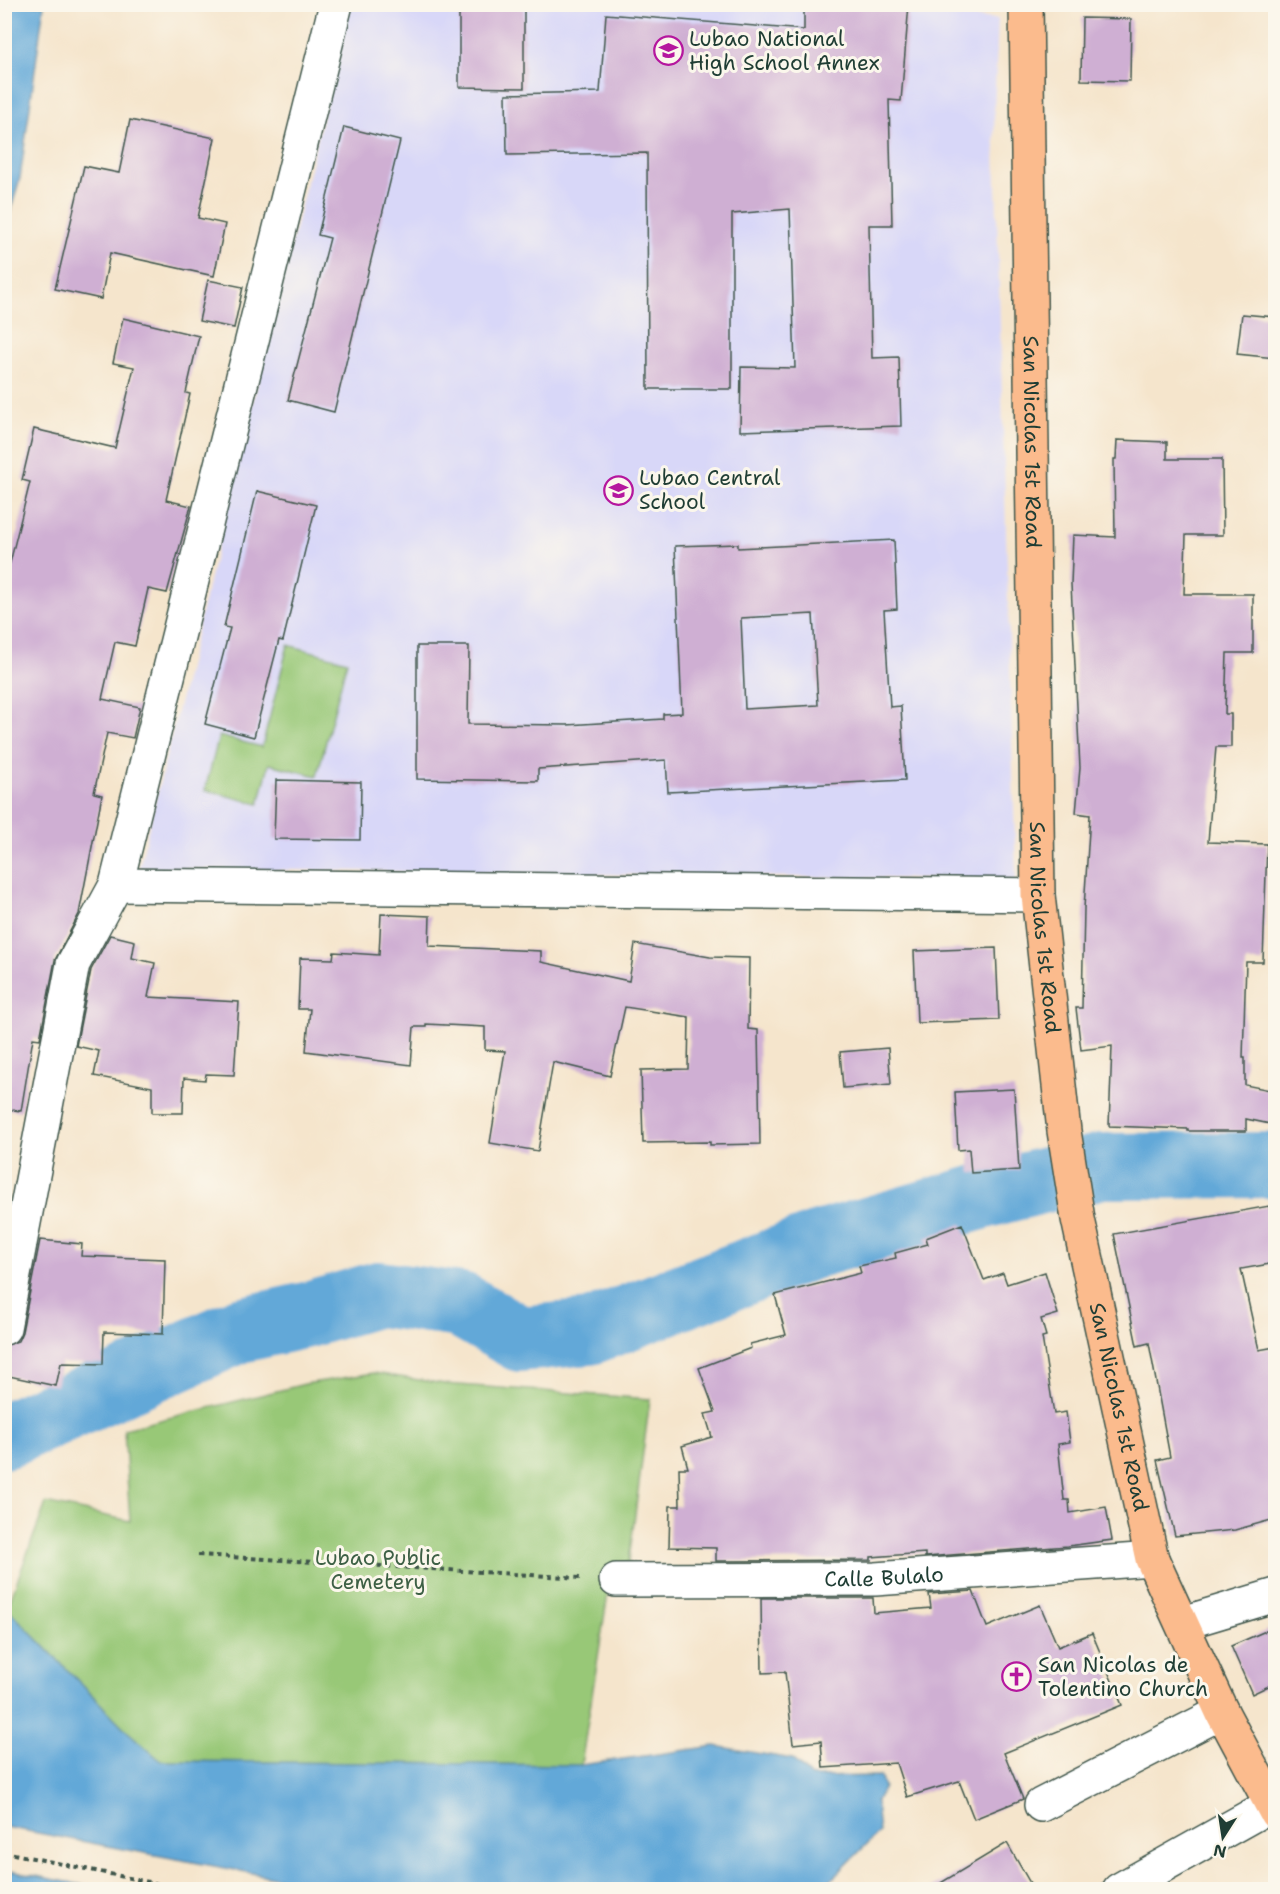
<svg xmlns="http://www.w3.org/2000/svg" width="1280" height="1894" font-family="'Shantell Sans',sans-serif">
<rect width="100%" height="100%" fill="#fbf7ec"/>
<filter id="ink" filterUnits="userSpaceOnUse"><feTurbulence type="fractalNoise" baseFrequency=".0167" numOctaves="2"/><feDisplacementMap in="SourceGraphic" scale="12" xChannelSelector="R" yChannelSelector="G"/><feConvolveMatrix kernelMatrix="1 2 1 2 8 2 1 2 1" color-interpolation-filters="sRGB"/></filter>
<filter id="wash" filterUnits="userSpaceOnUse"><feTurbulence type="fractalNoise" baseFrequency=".008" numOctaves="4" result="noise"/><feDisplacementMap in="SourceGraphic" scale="24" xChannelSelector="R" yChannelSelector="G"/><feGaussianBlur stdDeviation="1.35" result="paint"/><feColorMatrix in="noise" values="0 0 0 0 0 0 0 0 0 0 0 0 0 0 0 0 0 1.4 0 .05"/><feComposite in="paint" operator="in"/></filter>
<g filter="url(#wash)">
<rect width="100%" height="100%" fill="#f5e5cc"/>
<polygon fill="#d8d7f8" points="796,4 998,19 994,113 1016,880 139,868 350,5"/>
<g fill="#98c877" stroke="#5c8256" stroke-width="1.5">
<polygon points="288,645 347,661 317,776 269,764 259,804 205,790 219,736 262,747"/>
<polygon points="374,1373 445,1384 650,1399 628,1568 612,1568 581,1765 161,1761 128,1732 7,1608 46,1503 130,1521 124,1429 305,1384"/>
</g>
<g fill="#62a8d8" stroke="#407286" stroke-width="1.5">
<polygon points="5,4 44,5 20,178 5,230"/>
<polygon points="5,1599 10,1600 7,1608 128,1732 161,1761 581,1765 715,1746 792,1759 811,1777 880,1776 884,1787 876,1802 879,1832 822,1889 337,1889 5,1827"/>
<polygon points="5,1870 103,1889 5,1889"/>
</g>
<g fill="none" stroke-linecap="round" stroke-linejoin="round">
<polyline stroke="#62a8d8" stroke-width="66" points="4,1436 240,1330 311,1314 378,1294 461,1305 520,1339 590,1332 816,1245 994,1193 1102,1166 1276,1165"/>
</g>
<g id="blocks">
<g fill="#cfafd3" fill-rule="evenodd">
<polygon points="459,4 524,4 524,88 459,87"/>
<polygon points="804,4 909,4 901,101 889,100 892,225 869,225 872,358 899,357 901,426 740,431 741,367 795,368 790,209 732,214 732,389 648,389 647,153 507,155 506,94 600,92 606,14 804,30"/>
<polygon points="1082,18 1131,19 1130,81 1081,80"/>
<polygon points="130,120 215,138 198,218 225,224 214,276 110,253 101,299 55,289 84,166 119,173"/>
<polygon points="344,127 400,141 334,412 288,400 330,238 318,235"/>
<polygon points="208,280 243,287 234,328 199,321"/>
<polygon points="1242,314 1275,317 1275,358 1237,354"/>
<polygon points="123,318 199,336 186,393 190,394 166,500 191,506 167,593 148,589 135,646 115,642 102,699 140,707 133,738 107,733 94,793 102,795 79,914 55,960 40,1039 33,1038 21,1111 4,1109 4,562 10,563 30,482 22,480 34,429 115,448 134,367 113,363"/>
<polygon points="1117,440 1167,442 1167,459 1222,459 1223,535 1186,535 1184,594 1253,594 1253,653 1227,653 1225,714 1231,714 1231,747 1216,747 1208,842 1267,844 1263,962 1246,962 1243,1058 1245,1058 1245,1085 1275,1091 1275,1125 1246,1119 1246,1131 1188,1131 1188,1129 1109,1126 1112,1046 1081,1050 1076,1008 1082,1008 1084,908 1090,815 1076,813 1080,768 1071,584 1073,535 1115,537 1114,459 1116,459"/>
<polygon points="257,491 316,505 283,641 279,640 254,737 205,724 230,628 224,627"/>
<path d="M894,540L897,609L884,610L890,707L901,706L905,780L668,792L666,760L538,769V781L417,779V646H469L468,724L567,725L663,719V714L682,713L675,546L738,544V548ZM813,614L818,705L745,709L741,618Z"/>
<polygon points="276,780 361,782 360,840 274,839"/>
<polygon points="381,914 430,916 429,946 541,951 541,962 629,981 635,944 710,957 749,958 748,1029 758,1030 760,1144 710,1145 710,1142 643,1143 641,1070 688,1069 689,1017 625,1007 610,1076 553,1062 538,1151 490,1143 505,1051 485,1050 485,1027 426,1024 426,1027 414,1027 411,1065 306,1051 310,1009 298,1009 300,958 333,959 334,952 379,955"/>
<polygon points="110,935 135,941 132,958 155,963 148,997 239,1002 234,1075 206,1074 205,1080 184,1078 183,1113 152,1113 152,1087 94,1076 99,1051 76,1046 91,970"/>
<polygon points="996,948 999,1020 917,1023 914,951"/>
<polygon points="888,1048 891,1084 843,1088 840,1052"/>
<polygon points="1014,1089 1019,1170 971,1173 969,1149 958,1150 955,1092"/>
<polygon points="1269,1206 1275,1243 1275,1263 1241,1269 1259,1350 1275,1347 1275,1519 1235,1530 1175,1536 1157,1460 1170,1457 1149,1343 1137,1346 1114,1234"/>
<polygon points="962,1224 984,1280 1003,1273 1007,1284 1045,1272 1058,1314 1041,1319 1046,1336 1042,1337 1054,1414 1066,1412 1070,1442 1058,1444 1064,1500 1069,1500 1070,1513 1106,1507 1112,1540 1068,1546 925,1557 925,1553 871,1557 871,1560 716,1561 716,1548 669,1547 670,1506 680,1506 679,1468 688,1468 682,1446 712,1437 705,1414 715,1412 699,1368 751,1348 750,1344 786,1335 775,1295 861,1273 859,1266 896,1258 895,1253 928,1244 926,1238"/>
<polygon points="40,1240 82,1244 81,1256 165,1259 163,1334 104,1332 103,1364 61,1363 56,1386 4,1375 4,1346 18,1341 22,1332"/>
<polygon points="973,1591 987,1627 1040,1605 1058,1647 1092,1633 1122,1705 1004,1753 1023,1799 974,1819 959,1781 907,1797 896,1763 823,1768 821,1741 793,1744 785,1672 762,1673 761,1598 873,1598 874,1613 931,1608 929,1594"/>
<polygon points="1275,1627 1275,1683 1252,1694 1231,1646"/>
<polygon points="1007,1843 1034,1890 929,1890"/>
</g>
</g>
</g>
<g filter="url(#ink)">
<use href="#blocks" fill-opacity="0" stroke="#3f564b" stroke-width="1.5"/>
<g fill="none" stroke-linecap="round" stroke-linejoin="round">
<defs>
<g id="minor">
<polyline points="116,885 1038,895"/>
<polyline points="4,1328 73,964 116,885 336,4"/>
<path id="s1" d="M616,1580L875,1579L1152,1559"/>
<polyline points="1183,1623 1276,1595"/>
<polyline points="1041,1805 1222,1712"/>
<polyline points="1119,1890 1271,1805"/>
</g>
<g id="major">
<path id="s2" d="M1026,4L1038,895L1064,1131L1078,1219L1152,1559L1222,1712L1276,1813"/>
</g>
</defs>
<use href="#minor" stroke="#3f564b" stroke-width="36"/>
<use href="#major" stroke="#3f564b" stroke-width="36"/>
<g stroke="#3f564b" stroke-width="4" stroke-dasharray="4.5 4.5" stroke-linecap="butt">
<polyline points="198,1555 581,1578"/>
<polyline points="4,1852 187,1890"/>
</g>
<use href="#minor" stroke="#fff" stroke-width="33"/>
<use href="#major" stroke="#fbbb8d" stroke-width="33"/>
</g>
</g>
<defs>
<symbol id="school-ring" viewBox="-11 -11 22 22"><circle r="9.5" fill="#fbf7ec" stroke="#b5179e" stroke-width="1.5"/><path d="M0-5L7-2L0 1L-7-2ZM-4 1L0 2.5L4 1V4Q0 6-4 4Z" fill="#b5179e"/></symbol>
<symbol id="church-ring" viewBox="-11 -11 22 22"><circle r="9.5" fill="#fbf7ec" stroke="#b5179e" stroke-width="1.5"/><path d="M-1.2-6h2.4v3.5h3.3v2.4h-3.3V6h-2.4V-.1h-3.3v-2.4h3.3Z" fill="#b5179e"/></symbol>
</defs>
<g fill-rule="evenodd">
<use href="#school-ring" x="652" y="34" width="33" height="33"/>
<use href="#school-ring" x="602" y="474" width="33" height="33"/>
<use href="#church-ring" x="1000" y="1660" width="33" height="33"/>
</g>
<g text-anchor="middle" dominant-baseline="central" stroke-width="6" stroke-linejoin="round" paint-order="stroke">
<g font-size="21" fill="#1f3d34" stroke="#fbf7ec" text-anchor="start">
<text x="689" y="39">Lubao National<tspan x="689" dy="24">High School Annex</tspan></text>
<text x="639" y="478">Lubao Central<tspan x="639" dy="24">School</tspan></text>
<text x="1038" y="1665">San Nicolas de<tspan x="1038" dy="24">Tolentino Church</tspan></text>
</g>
<g font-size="21" fill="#1f3d34" stroke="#fbf7ec">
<text stroke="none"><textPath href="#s2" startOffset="438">San Nicolas 1st Road</textPath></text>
<text stroke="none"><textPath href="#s2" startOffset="924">San Nicolas 1st Road</textPath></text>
<text stroke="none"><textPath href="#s2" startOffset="1410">San Nicolas 1st Road</textPath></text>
<text stroke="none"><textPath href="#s1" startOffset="268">Calle Bulalo</textPath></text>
</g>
<g font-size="21" fill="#3d6045" stroke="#fbf7ec">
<text x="378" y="1558">Lubao Public<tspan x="378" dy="24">Cemetery</tspan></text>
</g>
</g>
<rect width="1280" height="1894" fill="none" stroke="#fbf7ec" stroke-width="24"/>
<g transform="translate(1223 1837) rotate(192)" stroke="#fbf7ec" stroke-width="4.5" paint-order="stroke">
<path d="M0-4.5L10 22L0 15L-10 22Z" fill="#1f3d34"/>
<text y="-9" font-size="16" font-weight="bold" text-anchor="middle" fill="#1f3d34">N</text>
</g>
</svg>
